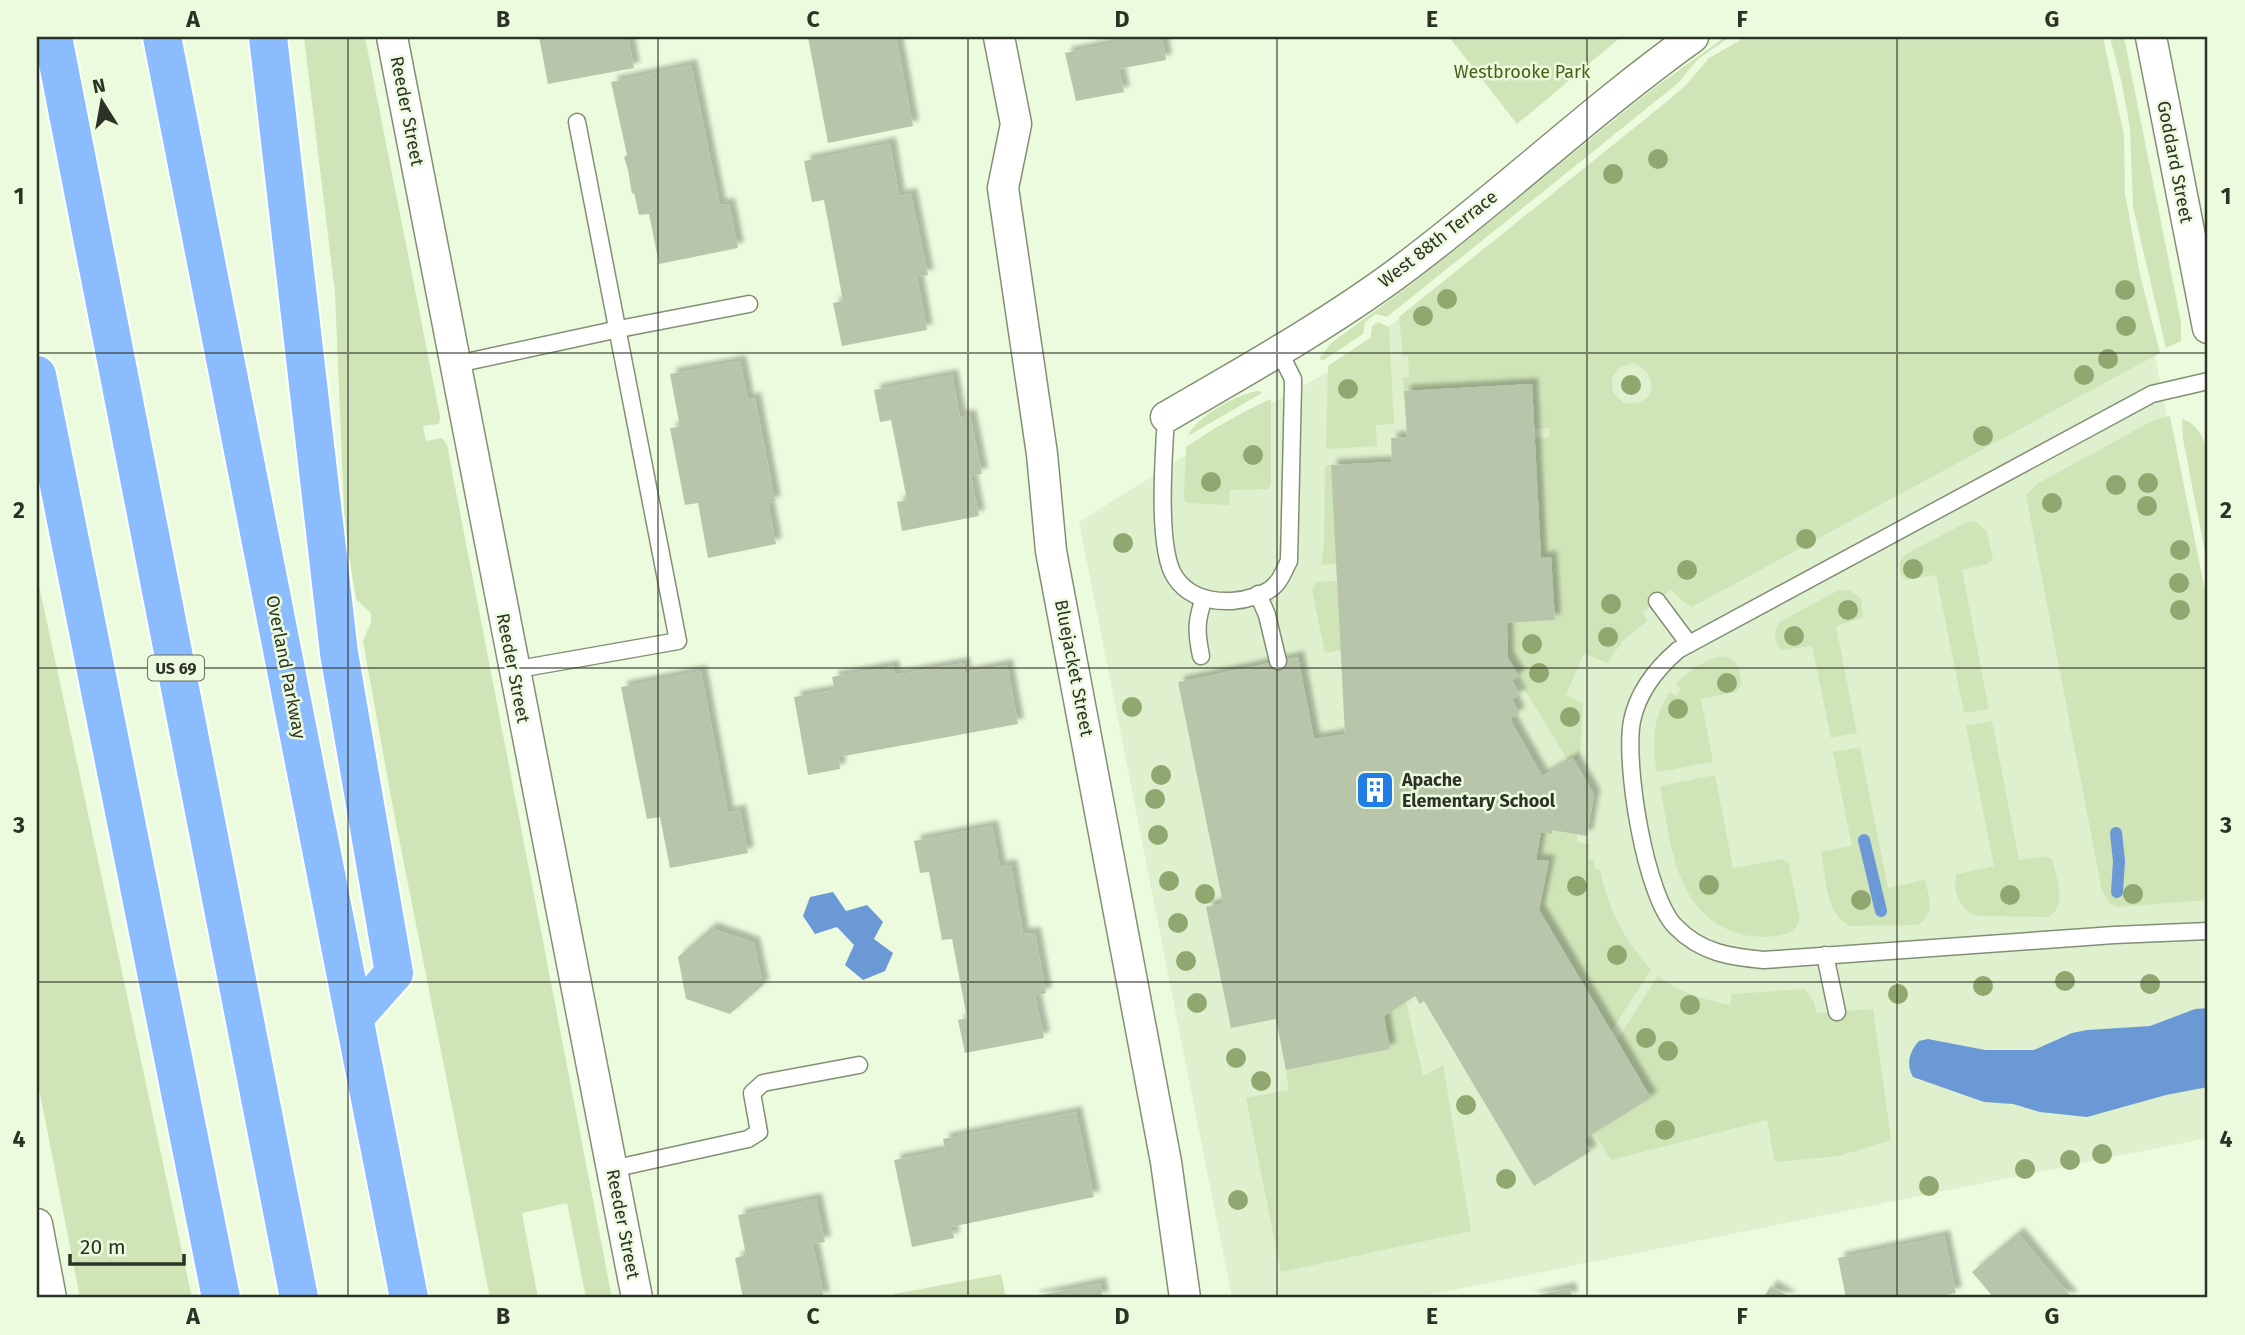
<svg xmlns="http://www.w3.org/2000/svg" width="2245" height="1335" font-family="'Fira Sans',sans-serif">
<defs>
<filter id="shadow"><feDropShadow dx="6" dy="-6" stdDeviation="2" flood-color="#0004"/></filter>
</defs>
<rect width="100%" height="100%" fill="#ecfbde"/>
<polygon fill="#def0cd" points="1688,97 2155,355 2208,627 2208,1138 1413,1298 1232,1298 1079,522 1253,413 1332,370"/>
<g fill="#cfe5b8" fill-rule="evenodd">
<polygon points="304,37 365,37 440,416 439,424 423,426 426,441 442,438 447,445 612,1298 586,1298 567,1203 522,1213 538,1298 490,1298 393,808 363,641 371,622 371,613 356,599 345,533 335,293"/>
<polygon points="1449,37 1621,37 1517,124"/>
<polygon points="1725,37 1730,37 1698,59 1677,84 1387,317 1376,314 1365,322 1363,334 1324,360 1319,359 1330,344 1413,283 1650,91"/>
<path d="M1746,37H2103L2124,135L2125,194L2141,279L2160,353L1692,607L1683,602L1671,589L1643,612L1647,621L1623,641L1607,663L1584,653L1566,695L1583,703L1580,758L1570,764L1517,677L1519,676L1508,658L1507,623L1555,620L1541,558L1534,438L1549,437V428L1534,429L1532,384L1404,391L1403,377H1409L1408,355L1403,357L1399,317L1670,99L1685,86L1709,58ZM1634,363C1662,375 1655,408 1624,403L1613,393L1612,377L1621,367Z"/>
<polygon points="2110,37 2124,37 2181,322 2181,341 2166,348 2133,207 2130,128 2122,84"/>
<polygon points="1378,322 1389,327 1394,424 1376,425 1377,446 1326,449 1328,366 1370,338 1372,326"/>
<path d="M1259,391L1262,393L1188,436C1194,418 1240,392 1259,391Z"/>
<path d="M1271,399V484L1268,489L1230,490L1229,505L1186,503L1184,499L1186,447C1213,429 1241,412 1271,399Z"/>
<polygon points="2170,416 2208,605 2208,900 2118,907 2110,904 2102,891 2026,495 2037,484 2154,420"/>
<path d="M2182,419C2193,422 2200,431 2204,441C2214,471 2208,535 2208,568L2183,439Z"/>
<polygon points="1325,465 1331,465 1337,564 1321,565 1324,545"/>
<path d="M1975,521L1987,532L1993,559L1987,564L1962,570L1989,709L1964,713L1936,575L1906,580C1897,573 1898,561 1906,554L1965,523Z"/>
<polygon points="37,576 192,1298 80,1298 37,1078"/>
<polygon points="1337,581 1341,650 1325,653 1312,590 1316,582"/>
<path d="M1849,590L1861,598L1863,618L1836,626L1857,733L1831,738L1812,646L1781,650C1774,642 1772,630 1780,622L1837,591Z"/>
<path d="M1723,656C1739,659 1739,670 1742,684L1736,692L1701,699L1713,762L1657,772C1652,744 1652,717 1670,692L1676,696L1681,689L1676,684C1688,671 1705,659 1723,656Z"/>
<path d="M1992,721L2019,860L2047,856L2052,859C2056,877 2068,905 2049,917L1977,916C1960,911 1951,890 1957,874L1994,866L1966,726Z"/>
<path d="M1860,747L1888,888L1925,880C1929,899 1936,912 1918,925L1851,926C1825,917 1826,875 1821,852L1852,846L1833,752Z"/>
<path d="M1715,775L1733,868L1783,859L1789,864L1800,919L1794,931C1777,938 1757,938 1740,934C1674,915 1671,842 1660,786Z"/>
<path d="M1552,830L1577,834V842L1590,844L1588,859L1595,861L1594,868L1600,870C1608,909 1624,939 1651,970L1611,1031L1539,910L1549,862L1536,860L1541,832L1552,833Z"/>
<path d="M1658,976C1680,993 1704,1000 1731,1005V994L1804,989L1814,1002L1816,1013L1873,1009L1891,1140L1839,1156L1775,1162L1767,1120L1611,1160L1594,1133L1651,1098L1617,1040Z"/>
<polygon points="1406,1002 1423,1076 1443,1065 1471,1231 1281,1272 1246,1098 1289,1090 1286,1070 1389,1049 1384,1016"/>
<polygon points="1001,1274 1006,1298 895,1298 894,1294"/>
</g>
<g fill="#6a99d6">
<polygon points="833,892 846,911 867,905 883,922 874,939 893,953 885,971 863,980 845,965 854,945 837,927 815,934 803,916 810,897"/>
<path d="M2208,1008V1087L2166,1095L2087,1117L2040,1112L2013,1104L1984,1102L1913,1077C1906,1064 1909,1052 1919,1041L1928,1039L1985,1050H2034L2072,1033L2087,1030L2150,1026L2195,1009Z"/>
</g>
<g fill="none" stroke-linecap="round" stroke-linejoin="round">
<g stroke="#6a99d6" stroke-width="12">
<polyline points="2116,833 2119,861 2117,892"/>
<polyline points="1864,840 1881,911"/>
</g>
</g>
<g fill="#b8c5aa" filter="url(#shadow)">
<polygon points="539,37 628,37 634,68 548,84"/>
<polygon points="808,37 896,37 913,126 828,143"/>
<polygon points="1112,37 1162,37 1166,60 1119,69 1124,92 1076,101 1065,53 1114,43"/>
<polygon points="691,65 720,205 729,204 738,248 659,264 649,214 639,215 634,193 632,194 628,170 624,157 627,155 611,82"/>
<polygon points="890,143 899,196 911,194 928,275 917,277 927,330 842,346 833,303 843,301 824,200 812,202 804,161"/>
<polygon points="740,361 748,400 755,398 775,502 768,503 776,544 708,558 698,503 685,505 670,428 680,427 670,374"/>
<polygon points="952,375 960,417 970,415 982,474 971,476 979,516 902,531 897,502 907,500 891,420 880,422 874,390"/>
<polygon points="1532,384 1541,558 1551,557 1555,620 1507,623 1508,658 1519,676 1512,680 1520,695 1512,699 1519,713 1510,719 1542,776 1573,758 1594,795 1587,836 1552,830 1552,834 1541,832 1536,860 1549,861 1539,910 1651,1098 1584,1139 1591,1151 1534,1186 1424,1001 1420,1004 1415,996 1384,1016 1390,1049 1286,1070 1276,1019 1231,1028 1206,907 1223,903 1178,682 1298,657 1314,739 1345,734 1331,465 1392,462 1391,438 1407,437 1404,391"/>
<polygon points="964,663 965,673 1007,665 1018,724 839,757 840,769 808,775 794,697 835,690 832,677 893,666 895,675"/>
<polygon points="701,671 728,813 740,810 748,853 670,868 660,817 647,819 621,687"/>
<polygon points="992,826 1000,867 1011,865 1023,934 1035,933 1046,993 1035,996 1044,1038 965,1053 958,1020 967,1018 952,939 942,940 929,872 920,873 914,841"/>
<polygon points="711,928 754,943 763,985 730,1014 686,999 678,957"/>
<polygon points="1076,1112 1094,1197 951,1227 954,1238 912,1247 894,1160 945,1150 943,1139"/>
<polygon points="816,1199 825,1242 813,1244 824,1298 743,1298 735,1258 746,1255 738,1215"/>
<polygon points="2018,1233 2072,1298 1994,1298 1972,1272"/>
<polygon points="1944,1236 1956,1293 1930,1298 1846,1298 1838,1258"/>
<polygon points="1100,1283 1103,1298 1033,1298 1032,1297"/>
<polygon points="1771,1286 1791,1298 1763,1298"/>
<polygon points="1570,1288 1572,1298 1531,1298 1530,1297"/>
</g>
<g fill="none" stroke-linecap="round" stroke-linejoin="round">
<defs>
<g id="lane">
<polyline points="457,364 619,329 749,304"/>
<path d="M2208,381L2152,394L1678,650C1656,669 1638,691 1632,721C1624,763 1645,897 1676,927C1701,953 1731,957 1764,960L2114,935L2208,931"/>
<path d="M1166,417C1164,452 1156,549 1175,577C1188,597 1210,602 1232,601C1245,600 1267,595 1276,584C1282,578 1285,568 1289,561L1293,385V379L1279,351"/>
<polyline points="1258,594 1267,615 1278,661"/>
<polyline points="1657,601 1689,644"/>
<path d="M1201,656C1196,631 1196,621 1204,598"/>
<polyline points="513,670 678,641 577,122"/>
<polyline points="1825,955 1837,1012"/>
<polyline points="612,1169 748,1139 759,1132 752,1093 763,1083 859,1065"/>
</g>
<g id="street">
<polyline points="392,37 637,1298"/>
<polyline points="999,37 1016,124 1003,188 1042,454 1051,551 1166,1162 1185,1298"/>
<polyline points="2151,37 2208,328"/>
<path d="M1166,417C1245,371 1326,326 1399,272C1500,197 1591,110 1693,37"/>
<polyline points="37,1224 51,1298"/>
</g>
<g id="highway">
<polyline points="53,37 299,1298"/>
<polyline points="162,37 409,1298"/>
<polyline points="268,37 339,653 394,973 355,1017"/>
<polyline points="37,375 221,1298"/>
</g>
</defs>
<use href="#lane" stroke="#828f75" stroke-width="19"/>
<use href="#street" stroke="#828f75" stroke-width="33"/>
<use href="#highway" stroke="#fff" stroke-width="42"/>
<use href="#lane" stroke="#fff" stroke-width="16"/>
<use href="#street" stroke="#fff" stroke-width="30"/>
<use href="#highway" stroke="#8bbdfe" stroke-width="38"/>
</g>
<g fill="#90a76f">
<circle cx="1658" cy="159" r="10"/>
<circle cx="1613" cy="174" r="10"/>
<circle cx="2125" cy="290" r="10"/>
<circle cx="1447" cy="299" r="10"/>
<circle cx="1423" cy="316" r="10"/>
<circle cx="2126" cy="326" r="10"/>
<circle cx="2108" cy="359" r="10"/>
<circle cx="2084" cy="375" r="10"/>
<circle cx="1631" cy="385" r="10"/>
<circle cx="1348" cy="389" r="10"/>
<circle cx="1983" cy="436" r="10"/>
<circle cx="1253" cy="455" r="10"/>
<circle cx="1211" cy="482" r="10"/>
<circle cx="2148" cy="483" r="10"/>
<circle cx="2116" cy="485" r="10"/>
<circle cx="2052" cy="503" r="10"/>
<circle cx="2147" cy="506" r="10"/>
<circle cx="1806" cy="539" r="10"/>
<circle cx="1123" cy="543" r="10"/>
<circle cx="2180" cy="550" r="10"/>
<circle cx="1913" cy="569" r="10"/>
<circle cx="1687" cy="570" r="10"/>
<circle cx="2179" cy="583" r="10"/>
<circle cx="1611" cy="604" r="10"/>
<circle cx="1848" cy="610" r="10"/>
<circle cx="2180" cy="610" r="10"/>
<circle cx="1794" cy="636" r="10"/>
<circle cx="1608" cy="637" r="10"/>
<circle cx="1532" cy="644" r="10"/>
<circle cx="1539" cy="673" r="10"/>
<circle cx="1727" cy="683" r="10"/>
<circle cx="1132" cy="707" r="10"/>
<circle cx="1678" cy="709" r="10"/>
<circle cx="1570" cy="717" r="10"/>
<circle cx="1161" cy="775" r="10"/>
<circle cx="1155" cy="799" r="10"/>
<circle cx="1158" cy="835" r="10"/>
<circle cx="1169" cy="881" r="10"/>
<circle cx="1709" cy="885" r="10"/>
<circle cx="1577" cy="886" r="10"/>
<circle cx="1205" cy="894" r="10"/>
<circle cx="2133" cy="894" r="10"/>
<circle cx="2010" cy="895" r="10"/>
<circle cx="1861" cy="900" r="10"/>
<circle cx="1178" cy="923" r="10"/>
<circle cx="1617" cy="955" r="10"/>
<circle cx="1186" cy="961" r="10"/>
<circle cx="2065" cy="981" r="10"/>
<circle cx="2150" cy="984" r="10"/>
<circle cx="1983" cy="986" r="10"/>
<circle cx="1898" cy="994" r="10"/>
<circle cx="1197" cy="1003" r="10"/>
<circle cx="1690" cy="1005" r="10"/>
<circle cx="1646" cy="1038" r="10"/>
<circle cx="1668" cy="1051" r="10"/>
<circle cx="1236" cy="1058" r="10"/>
<circle cx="1261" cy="1081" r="10"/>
<circle cx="1466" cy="1105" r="10"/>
<circle cx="1665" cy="1130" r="10"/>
<circle cx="2102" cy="1154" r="10"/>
<circle cx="2070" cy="1160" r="10"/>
<circle cx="2025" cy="1169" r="10"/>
<circle cx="1506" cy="1179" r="10"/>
<circle cx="1929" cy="1186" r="10"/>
<circle cx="1238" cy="1200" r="10"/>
</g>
<path fill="none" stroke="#2d3227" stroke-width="2" stroke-opacity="0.55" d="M348,37V1298M658,37V1298M968,37V1298M1277,37V1298M1587,37V1298M1897,37V1298M37,353H2208M37,668H2208M37,982H2208"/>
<defs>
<symbol id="building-square" viewBox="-11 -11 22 22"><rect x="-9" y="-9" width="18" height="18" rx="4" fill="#217ee7" stroke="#ecfbde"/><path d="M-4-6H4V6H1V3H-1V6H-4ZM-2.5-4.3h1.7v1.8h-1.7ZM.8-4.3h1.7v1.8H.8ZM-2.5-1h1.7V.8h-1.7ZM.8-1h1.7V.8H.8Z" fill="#fff"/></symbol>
</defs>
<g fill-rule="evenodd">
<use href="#building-square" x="1353" y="768" width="44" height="44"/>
</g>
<g text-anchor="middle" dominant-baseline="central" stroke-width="5" stroke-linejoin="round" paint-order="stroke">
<rect fill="#ecfbde" stroke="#666e5e" stroke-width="2" x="148" y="655.5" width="56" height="25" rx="5"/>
<g font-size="16" font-weight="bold" fill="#2d3227">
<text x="176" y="668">US 69</text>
</g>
<g font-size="18" fill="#456215" stroke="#ecfbde">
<text x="1522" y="72">Westbrooke Park</text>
</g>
<g font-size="18" fill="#2d3227" stroke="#ecfbde">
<text transform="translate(407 111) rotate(79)">Reeder Street</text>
<text transform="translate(2175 162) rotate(79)">Goddard Street</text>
<text transform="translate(1438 239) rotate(-38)">West 88th Terrace</text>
<text transform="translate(286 667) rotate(79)">Overland Parkway</text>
<text transform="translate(513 668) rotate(79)">Reeder Street</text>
<text transform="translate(1074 668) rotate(79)">Bluejacket Street</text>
<text transform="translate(623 1224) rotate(79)">Reeder Street</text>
</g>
<g font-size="18" font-weight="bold" fill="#2d3227" stroke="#ecfbde" text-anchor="start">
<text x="1402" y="780">Apache<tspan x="1402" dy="21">Elementary School</tspan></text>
</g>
</g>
<rect width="2245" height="1335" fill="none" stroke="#ecfbde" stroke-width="77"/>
<g transform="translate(102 102) rotate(349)" stroke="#ecfbde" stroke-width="5" paint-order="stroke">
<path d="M0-5L12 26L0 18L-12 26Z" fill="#2d3227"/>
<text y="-10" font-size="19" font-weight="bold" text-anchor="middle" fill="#2d3227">N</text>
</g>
<path d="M70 1254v10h114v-10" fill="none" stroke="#2d3227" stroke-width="3.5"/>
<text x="80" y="1254" font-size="21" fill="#2d3227" stroke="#ecfbde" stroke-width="5" paint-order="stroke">20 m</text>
<rect x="38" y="38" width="2168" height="1258" fill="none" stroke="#2d3227" stroke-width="2.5"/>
<g font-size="23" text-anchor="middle" font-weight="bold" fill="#2d3227">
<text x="193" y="27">A</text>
<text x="503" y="27">B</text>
<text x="813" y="27">C</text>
<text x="1122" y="27">D</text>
<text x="1432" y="27">E</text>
<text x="1742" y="27">F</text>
<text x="2052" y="27">G</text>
<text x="19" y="204">1</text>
<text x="2226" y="204">1</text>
<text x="19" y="518">2</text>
<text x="2226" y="518">2</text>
<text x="19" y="833">3</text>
<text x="2226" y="833">3</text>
<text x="19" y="1147">4</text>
<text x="2226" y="1147">4</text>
<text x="193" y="1324">A</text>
<text x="503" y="1324">B</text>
<text x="813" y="1324">C</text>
<text x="1122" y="1324">D</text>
<text x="1432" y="1324">E</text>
<text x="1742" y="1324">F</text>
<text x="2052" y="1324">G</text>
</g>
</svg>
